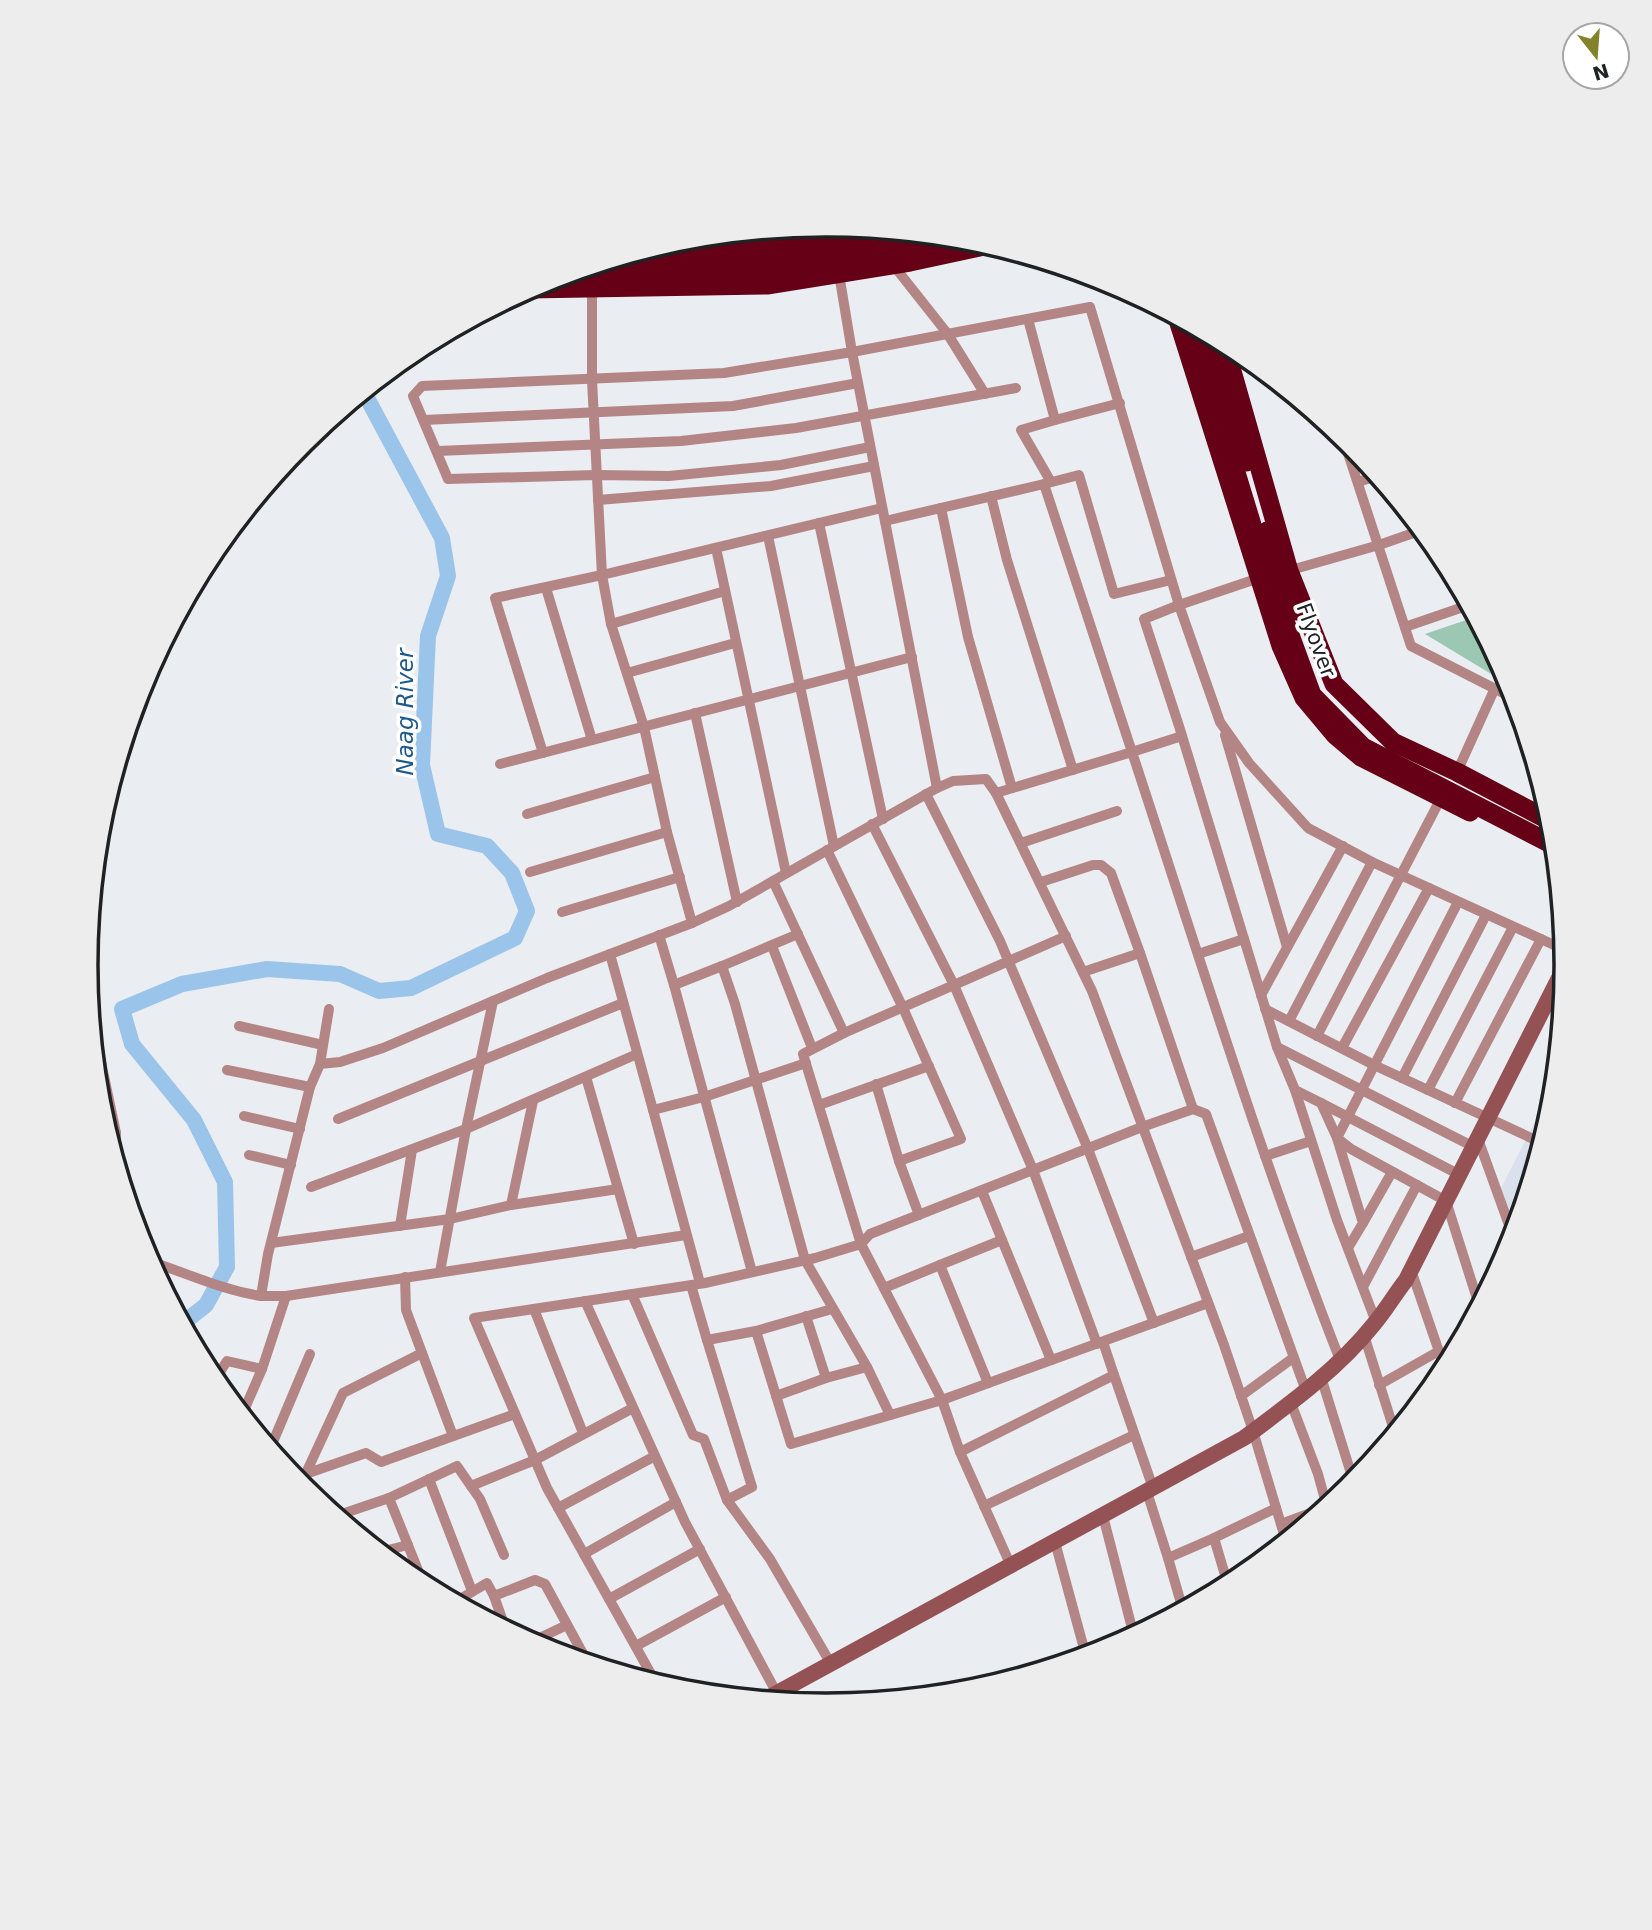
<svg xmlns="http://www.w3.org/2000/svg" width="1652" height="1930" font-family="'DejaVu Sans',sans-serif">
<rect width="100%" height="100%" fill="#eaedf2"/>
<polygon fill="#dae0ec" points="1555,1083 1552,1110 1513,1239 1497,1196"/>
<polygon fill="#9cc8b3" points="1475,617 1510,682 1511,686 1425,634"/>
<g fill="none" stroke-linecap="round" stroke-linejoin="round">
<polyline stroke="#9bc4eb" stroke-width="16" points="182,1324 206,1305 227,1267 225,1182 194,1120 132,1044 122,1009 182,984 267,969 340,974 379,991 411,988 515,938 527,911 512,873 487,846 438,834 422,765 428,636 448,576 442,538 366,396 366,390"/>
<g stroke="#b48585" stroke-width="10">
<polyline points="891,267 894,266 947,333 985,394"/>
<polyline points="844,273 839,274 852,352 724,373 422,386 413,396 448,479 596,475 669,476 781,465 870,447"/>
<polyline points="1028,319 1055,420 1120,403"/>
<polyline points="424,420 733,406 858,383"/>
<polyline points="1342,435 1411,646 1515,699"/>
<polyline points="438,451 681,441 796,428 1016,388"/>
<polyline points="1051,482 1021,430 1055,420"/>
<polyline points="1358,482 1377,476"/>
<polyline points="1044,484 1079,475 1114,594 1171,580"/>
<polyline points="991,496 1007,560 1073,770"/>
<polyline points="598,500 771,486 874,466"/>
<polyline points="941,508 968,637 1012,788"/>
<polyline points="885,521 1044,484 1132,752 996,793 1092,991 1224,1345 1253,1431 1286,1541"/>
<polyline points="819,523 883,819"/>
<polyline points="768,536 834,846"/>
<polyline points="716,548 786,873"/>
<polyline points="1284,572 1379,545 1422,530"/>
<polyline points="1262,577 1179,605 1220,722 1249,763 1308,828 1372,862 1565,950"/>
<polyline points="546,588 592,740"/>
<polyline points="611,624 725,591"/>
<polyline points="1405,627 1469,605"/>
<polyline points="627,673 735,643"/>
<polyline points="695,713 737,902"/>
<polyline points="1225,735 1287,947"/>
<path d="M1182,736L1132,752C1199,956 1262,1161 1340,1360"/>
<polyline points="543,753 495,598 602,575 592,380 592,284"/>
<polyline points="500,764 912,657"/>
<polyline points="1457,772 1495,688"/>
<polyline points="937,788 852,352 1090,307 1179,605 1144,619 1179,726 1277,1047 1295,1090 1337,1220 1376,1322"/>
<polyline points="926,794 1000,941 1088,1149 1154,1323"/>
<polyline points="527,814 655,777"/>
<polyline points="872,824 954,985 1033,1170 1097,1344"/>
<polyline points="1021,843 1117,811"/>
<polyline points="827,850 903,1008 961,1139 899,1161 919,1215"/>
<polyline points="530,872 667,832"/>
<polyline points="773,881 844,1033 1066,936"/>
<polyline points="1041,882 1093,865 1101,865 1111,873 1140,953 1193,1109"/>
<polyline points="562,912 680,877"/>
<polyline points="692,923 667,832 644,727 611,624 602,575 882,508"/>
<polyline points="798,934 722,966 735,1004 805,1260 867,1367 890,1415"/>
<polyline points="659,935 674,985"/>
<polyline points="772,946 812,1048"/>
<polyline points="610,954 653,1110"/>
<polyline points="1198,954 1244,939"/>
<polyline points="722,966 674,985 752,1272"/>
<polyline points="1083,972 1140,953"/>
<polyline points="1261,995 1343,846"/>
<polyline points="1546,1004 1562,1012"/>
<polyline points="1265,1009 1374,1065 1542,1143"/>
<polyline points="1289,1021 1372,862"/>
<polyline points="239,1026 323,1045"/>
<polyline points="844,1033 803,1054 861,1244 942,1400 960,1452"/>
<polyline points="1317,1036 1441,798"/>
<polyline points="1277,1047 1474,1147"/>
<polyline points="1342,1048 1429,888"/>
<polyline points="95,1063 101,1062 116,1133 107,1134"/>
<polyline points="320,1064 329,1009"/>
<polyline points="227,1070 310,1087"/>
<polyline points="586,1077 634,1244"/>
<polyline points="1402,1078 1486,915"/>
<polyline points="876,1084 899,1161"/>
<polyline points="1295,1090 1321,1103 1337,1138 1351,1149 1446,1201 1479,1305"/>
<polyline points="1428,1090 1513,927"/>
<polyline points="1321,1103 1460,1175"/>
<polyline points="1455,1103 1541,939"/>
<polyline points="819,1105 929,1066"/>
<polyline points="244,1116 300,1129"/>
<polyline points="338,1119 623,1003"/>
<polyline points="1478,1139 1513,1236"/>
<polyline points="249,1155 291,1165"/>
<polyline points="1265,1156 1311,1141"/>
<polyline points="115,1157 116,1133"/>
<polyline points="311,1187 466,1129 637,1054"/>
<polyline points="982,1191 1051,1360"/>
<polyline points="511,1205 533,1101"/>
<polyline points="1363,1223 1392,1172"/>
<polyline points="400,1226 412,1150"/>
<polyline points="271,1243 450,1219 511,1205 618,1189"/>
<polyline points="1348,1248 1363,1223 1337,1138 1458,902"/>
<polyline points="1191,1257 1249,1236"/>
<path d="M149,1261C187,1273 221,1290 261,1296"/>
<polyline points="1411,1270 1445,1369"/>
<polyline points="440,1272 466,1129 493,1001"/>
<polyline points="405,1277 406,1310 453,1436"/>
<polyline points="700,1283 653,1110 704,1097 806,1063"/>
<polyline points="691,1285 707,1340"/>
<polyline points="1363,1287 1417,1185"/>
<polyline points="884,1288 940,1265"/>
<polyline points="632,1294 693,1435 704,1439 727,1500 752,1487 707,1340 756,1331 791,1444 942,1400 1208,1303"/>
<polyline points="286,1296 686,1235"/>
<polyline points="585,1301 685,1522 781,1701"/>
<polyline points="534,1309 583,1433"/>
<polyline points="806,1316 826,1378"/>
<polyline points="756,1331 832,1309"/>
<polyline points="1364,1335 1395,1433"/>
<polyline points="1103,1342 1114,1375"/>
<polyline points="1321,1377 1354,1483"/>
<polyline points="214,1381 227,1361 262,1369"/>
<polyline points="988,1383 940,1265 1002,1240"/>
<polyline points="1379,1385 1439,1351"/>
<polyline points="776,1396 826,1378 867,1367"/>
<polyline points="1241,1396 1293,1358"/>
<polyline points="1291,1403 1318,1474 1327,1507"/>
<polyline points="242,1415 262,1369 286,1296 261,1296 268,1254 310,1087 320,1064 340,1062 383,1048 547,978 692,923 729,906 937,788 953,781 986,779 996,793"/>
<polyline points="270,1449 310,1354"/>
<polyline points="306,1473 343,1393 422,1353"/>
<polyline points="294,1478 366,1453 381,1462 515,1414"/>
<polyline points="429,1479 472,1591"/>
<polyline points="471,1486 535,1460 633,1408"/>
<polyline points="1147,1492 1168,1558"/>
<polyline points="389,1498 424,1585"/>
<polyline points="727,1500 770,1559 831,1664"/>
<polyline points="984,1506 1134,1435"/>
<polyline points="558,1508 655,1456"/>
<polyline points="336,1516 389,1498 457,1466 480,1499 504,1555"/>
<polyline points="1103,1516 1134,1636"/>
<polyline points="1281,1524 1327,1507"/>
<polyline points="1055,1542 1086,1656"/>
<polyline points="380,1552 408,1545"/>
<polyline points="584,1554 676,1502"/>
<polyline points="1011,1566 960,1452 1114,1375 1153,1488"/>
<polyline points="1228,1585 1214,1538 1276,1508"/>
<polyline points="609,1599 700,1549"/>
<polyline points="455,1602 487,1583 494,1596"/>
<polyline points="1183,1610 1168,1558 1214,1538"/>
<polyline points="506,1630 494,1596 535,1580 545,1584 588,1663"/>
<polyline points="531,1642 567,1625"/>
<polyline points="636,1646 726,1597"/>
<polyline points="1085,1650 1129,1638"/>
<polyline points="656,1683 547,1488 474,1318 705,1283 815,1258 861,1244 870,1234 1142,1127 1193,1109 1206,1114 1306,1391"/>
</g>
<path stroke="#955254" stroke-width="16" d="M766,1699L1244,1438C1290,1404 1338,1369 1374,1324C1386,1310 1395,1294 1406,1280L1566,964"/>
<g stroke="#650016" stroke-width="19">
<polyline points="706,251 833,237"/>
<polyline points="528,289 767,285 910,262 989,245"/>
<polyline points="1177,317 1281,646 1304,698 1335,735 1361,757 1470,812"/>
<polyline points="1224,343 1289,571 1334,684 1393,742 1457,772 1552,822"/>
</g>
<g stroke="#650016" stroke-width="19">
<polyline points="616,259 754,259 912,233"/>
<polyline points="557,277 757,276 910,252 969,239"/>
<polyline points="1191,325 1263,561 1312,695 1363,747 1555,846"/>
<polyline points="1210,335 1247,462"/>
<polyline points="1267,531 1296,611"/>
</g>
</g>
<g text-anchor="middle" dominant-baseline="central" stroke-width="7" stroke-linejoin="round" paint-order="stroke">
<g font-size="21" fill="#202123" stroke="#fff">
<text transform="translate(1316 640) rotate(70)">Flyover</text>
</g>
<g font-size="23" font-style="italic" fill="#1c598a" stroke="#fff">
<text transform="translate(405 712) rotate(-90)">Naag River</text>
</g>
</g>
<path d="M0 0H1652V1930H0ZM98 965a728 728 0 1 1 1456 0a728 728 0 1 1-1456 0Z" fill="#ededed" fill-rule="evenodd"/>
<path fill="none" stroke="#202123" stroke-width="3.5" d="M98 965a728 728 0 1 1 1456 0a728 728 0 1 1-1456 0Z"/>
<g transform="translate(1596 56) rotate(163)"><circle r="33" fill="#ffffff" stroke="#a6a6a7" stroke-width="2"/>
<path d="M0-5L12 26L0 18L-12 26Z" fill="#838129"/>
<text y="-10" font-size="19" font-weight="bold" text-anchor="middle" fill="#202123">N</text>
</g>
</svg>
